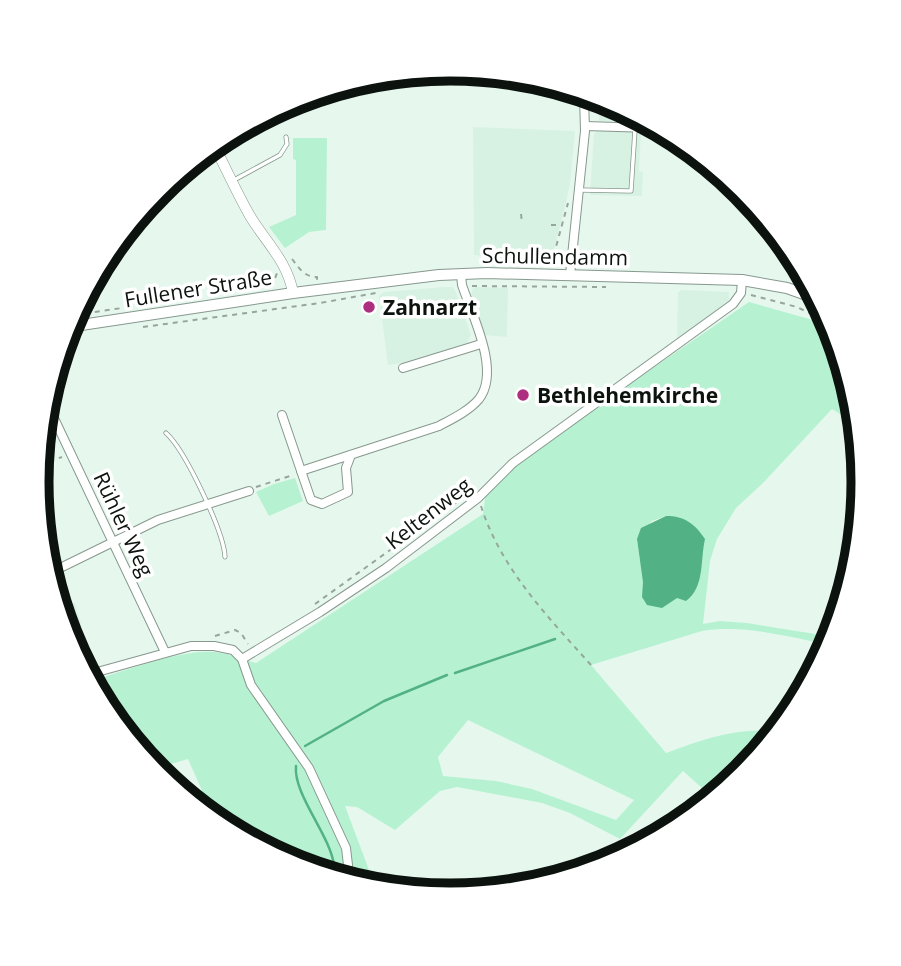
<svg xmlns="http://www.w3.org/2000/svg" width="901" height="966" font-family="'Open Sans',sans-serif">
<rect width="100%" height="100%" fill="#e6f8ee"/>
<g fill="#d7f2e3">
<polygon points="599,99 609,101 641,122 599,121"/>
<polygon points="473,127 575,131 570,184 565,207 553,254 542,262 474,255"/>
<polygon points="597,131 641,132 639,171 643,172 642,196 590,195 594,134"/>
<polygon points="443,287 453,287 457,295 471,335 467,343 410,362 388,365 379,296 384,292"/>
<polygon points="476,287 508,288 507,337 485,335 471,294 473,288"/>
<polygon points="682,290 729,292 729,304 677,340 678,292"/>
<polygon points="75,603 92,663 84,665 68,641 61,607"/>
</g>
<g fill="#b6f2d1" fill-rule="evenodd">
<polygon points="293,138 327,138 326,230 309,232 285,248 269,227 296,215 296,160 293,159"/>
<path d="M749,302L813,320L834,330L852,421L832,409L763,483L736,508L717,539L710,561L703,624L720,621L747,623L834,637L831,645C789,637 745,624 702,631L591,665L666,753C701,740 735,728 773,731L743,776L712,797L683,771L620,839L570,813L542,803L457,787L440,791L395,830L357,807L345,806L369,870L376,882L355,878L348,865L344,876L292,865L211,811L188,759L153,769L94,680C124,671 183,649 213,652C227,653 243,659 256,663L483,514L485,498L516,465L596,407ZM666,516C680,516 698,527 704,540L647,563L640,561L637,539L652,521ZM468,720L634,800L616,820L532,789L496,781L443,776L438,757Z"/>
<polygon points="295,478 303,501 269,516 256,492 274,484"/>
</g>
<path fill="#53b285" d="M666,516C685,516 695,524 705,539C700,561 705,587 686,601L677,598L662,608L647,605L642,597L643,582L637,539L641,528Z"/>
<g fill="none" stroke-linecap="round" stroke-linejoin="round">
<g stroke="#53b285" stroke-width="2.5">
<polyline points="455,673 555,639"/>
<polyline points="305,746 384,701 447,675"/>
<path d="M296,766C293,794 330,835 334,865"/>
</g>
<defs>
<g id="service">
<polyline points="234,180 280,155 287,144 286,137"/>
<polyline points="580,190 631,191 635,130"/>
<path d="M166,433C185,450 224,532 225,557"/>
</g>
<g id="minor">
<polyline points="585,126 650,128"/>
<polyline points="570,275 585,131 584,96"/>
<polyline points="403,368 481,344"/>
<polyline points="51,412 165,652"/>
<polyline points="282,415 311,500 322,504 348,492 346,468 351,455"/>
<path d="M301,471L439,426C452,419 469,411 479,399C501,371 472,315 462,285L461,274"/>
<polyline points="54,571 158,520 249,491"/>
<polyline points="242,659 320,612 386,568 478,498 513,463 733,304 741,293 742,280"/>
<polyline points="90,674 191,646 214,646 233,650 242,659 251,685 309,768 346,848 348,865 344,876"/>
</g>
<path id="tertiary" d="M217,151C228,173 238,195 250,216C265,241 288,262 293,293"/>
<polyline id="secondary" points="68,327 293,293 439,275 487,273 742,280 787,288 815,298"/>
</defs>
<use href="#service" stroke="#87988e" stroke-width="5"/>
<use href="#minor" stroke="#87988e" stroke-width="10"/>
<use href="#tertiary" stroke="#87988e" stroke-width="11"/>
<use href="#secondary" stroke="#87988e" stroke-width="12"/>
<g stroke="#97a59d" stroke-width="2" stroke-dasharray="5 5" stroke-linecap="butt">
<polyline points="521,214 522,223"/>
<polyline points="551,225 560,225"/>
<path d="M292,259C299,268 304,277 317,277V281"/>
<polyline points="551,265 568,203"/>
<polyline points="270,286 273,284 277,273"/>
<polyline points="472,286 606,287"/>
<polyline points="751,295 797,307 832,324"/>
<polyline points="75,315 122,308"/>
<polyline points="143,327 320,303 376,293"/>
<polyline points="40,465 62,457"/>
<polyline points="256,487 293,475"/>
<path d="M481,506C501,569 548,617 591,665"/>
<polyline points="315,604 461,499"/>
<polyline points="215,636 235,630 241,633 248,644"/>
</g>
<use href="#service" stroke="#fff" stroke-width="3.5"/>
<use href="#minor" stroke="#fff" stroke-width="8"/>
<use href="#tertiary" stroke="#fff" stroke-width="10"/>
<use href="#secondary" stroke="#fff" stroke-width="10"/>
</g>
<g fill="#ac2f80" stroke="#fff" stroke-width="2.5">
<circle cx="369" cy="307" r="7"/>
<circle cx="523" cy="395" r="7"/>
</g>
<g text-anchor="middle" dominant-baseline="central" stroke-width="7" stroke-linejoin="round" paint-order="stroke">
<g font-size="21" fill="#0c120e" stroke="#fff">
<text transform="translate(555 256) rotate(1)">Schullendamm</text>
<text transform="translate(198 288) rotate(-9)">Fullener Straße</text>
<text transform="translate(428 513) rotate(-38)">Keltenweg</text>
<text transform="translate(124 524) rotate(65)">Rühler Weg</text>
</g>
<g font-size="21" font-weight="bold" fill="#0c120e" stroke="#fff" text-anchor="start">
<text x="383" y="307">Zahnarzt</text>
<text x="537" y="395">Bethlehemkirche</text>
</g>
</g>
<path d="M0 0H901V966H0ZM49 482a401 401 0 1 1 802 0a401 401 0 1 1-802 0Z" fill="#fff" fill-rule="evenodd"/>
<path fill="none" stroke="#0c120e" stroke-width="9" d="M49 482a401 401 0 1 1 802 0a401 401 0 1 1-802 0Z"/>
</svg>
